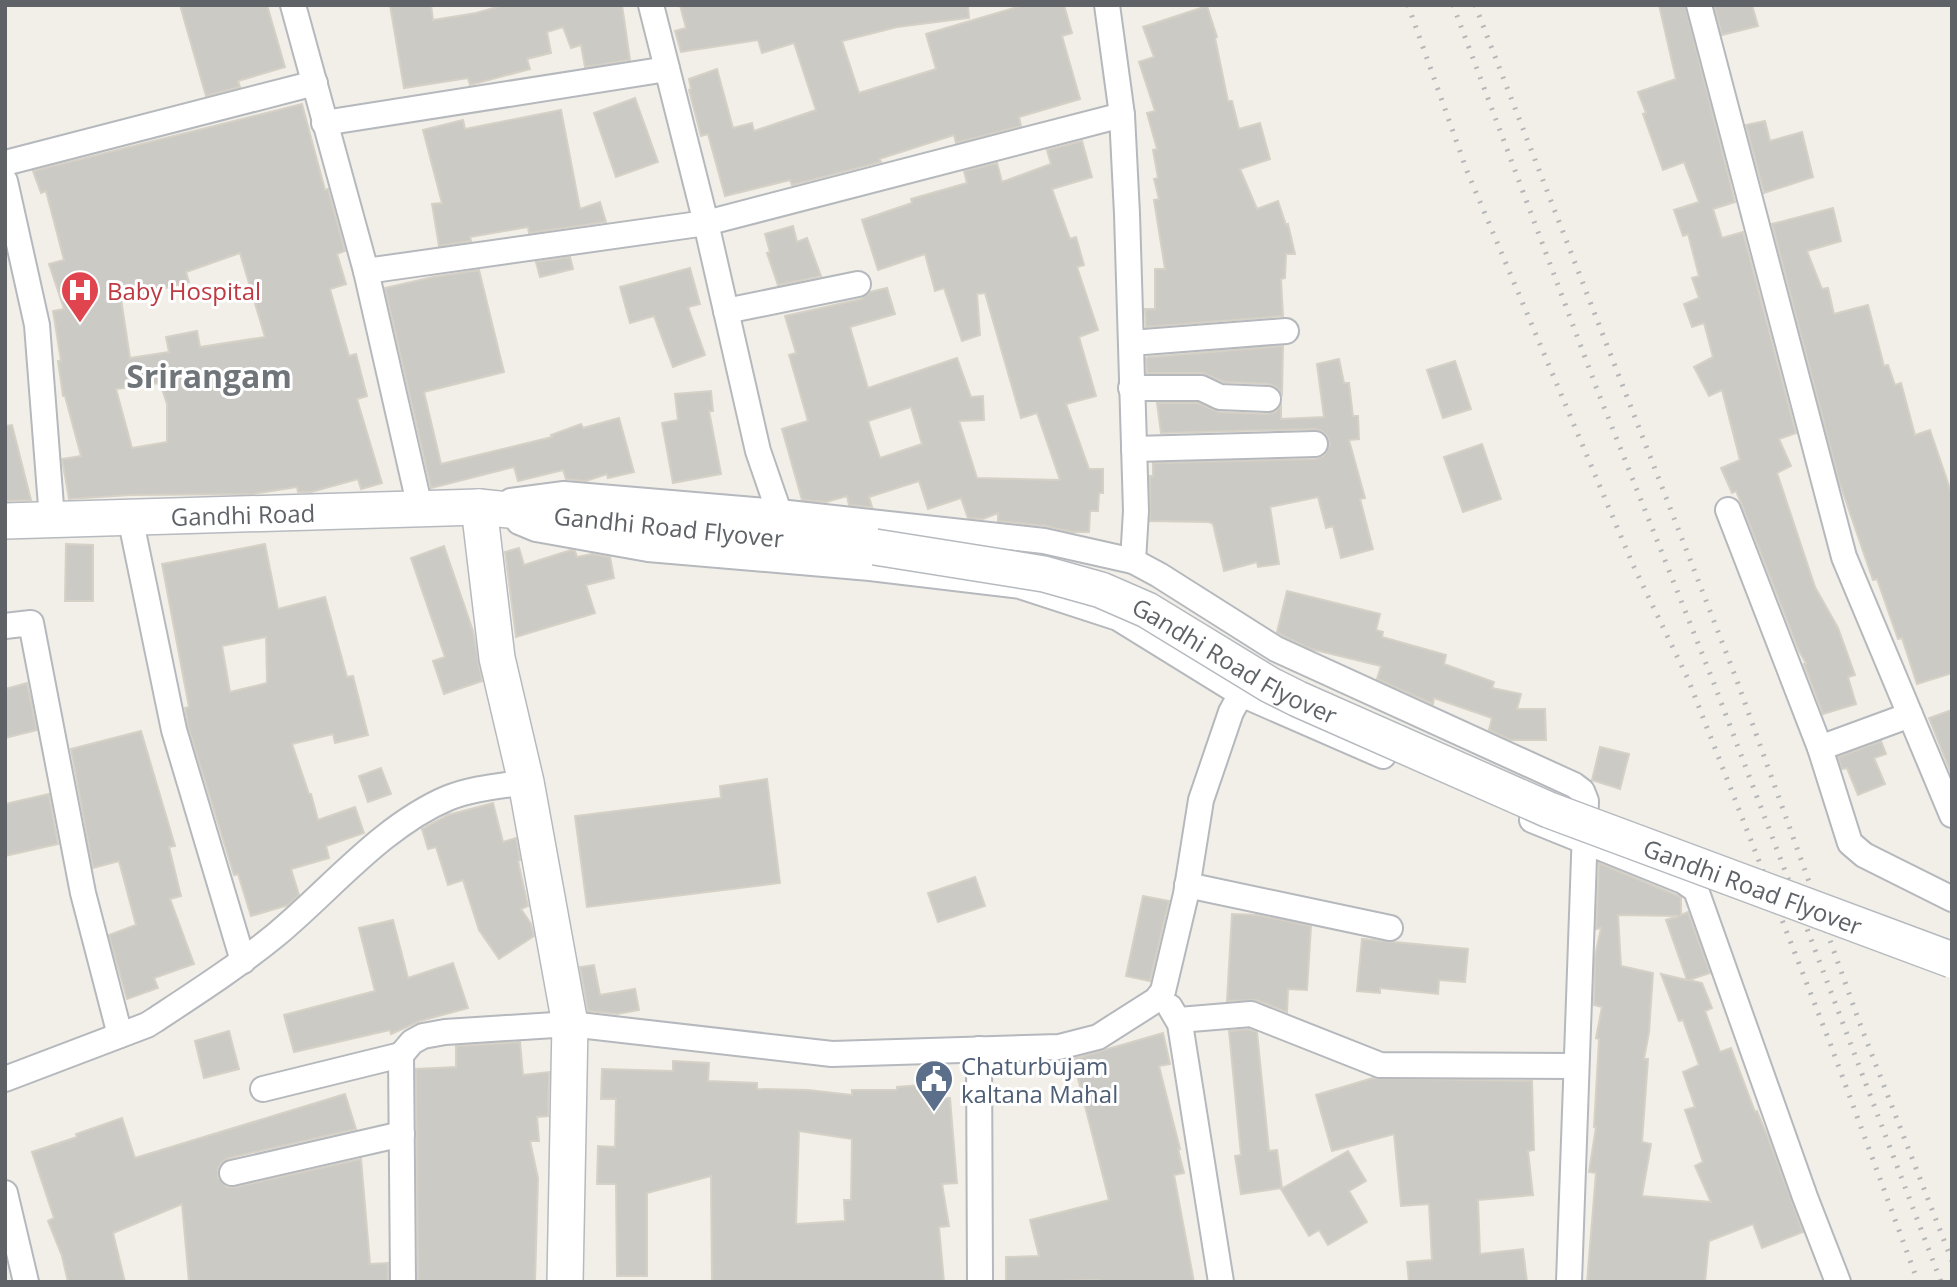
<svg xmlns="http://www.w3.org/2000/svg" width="1957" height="1287" font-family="'Open Sans',sans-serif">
<rect width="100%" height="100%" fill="#f1efe8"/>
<g fill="#cccac5" stroke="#d6d1c6" stroke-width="2" fill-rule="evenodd">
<polygon points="180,5 267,5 285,67 238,81 240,87 206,96"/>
<polygon points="390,5 431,5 433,20 476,13 504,5 622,5 630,60 585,67 581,45 571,48 563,27 547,32 551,53 527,59 530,69 470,85 468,78 404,88"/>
<polygon points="680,5 968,5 969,18 897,27 842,41 859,93 936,69 926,34 1024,5 1064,5 1072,33 1062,36 1080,99 1019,117 1021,126 956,143 954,135 879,159 881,162 792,185 790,180 725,196 708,134 701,136 689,90 691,89 689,79 717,69 733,128 752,123 754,131 816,110 794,43 762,53 758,40 681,52 675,31 686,28"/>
<polygon points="1659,5 1685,5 1735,202 1713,209 1722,238 1743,232 1796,433 1779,439 1791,466 1777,473 1815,587 1838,628 1855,675 1848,677 1856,704 1823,714 1804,664 1806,663 1799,651 1742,505 1736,491 1732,493 1721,468 1740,460 1722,390 1709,396 1694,367 1713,357 1704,323 1692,327 1684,304 1699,298 1692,278 1699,276 1688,234 1683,236 1674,210 1699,202 1684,162 1663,170 1643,114 1646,113 1638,92 1676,79"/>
<polygon points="1714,5 1752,5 1758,26 1722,35"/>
<polygon points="1207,6 1217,37 1215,38 1228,101 1232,101 1239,129 1260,123 1270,159 1240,169 1257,209 1278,201 1286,225 1288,224 1295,254 1286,254 1285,278 1281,279 1283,316 1146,327 1145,309 1155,309 1155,269 1165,269 1154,200 1159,199 1154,179 1158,178 1153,150 1157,149 1147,113 1155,111 1139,62 1154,57 1143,27"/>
<polygon points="635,98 658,162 616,177 594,113"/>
<path d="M302,104L325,190L328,189L345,251L337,254L346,284L330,289L349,356L356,354L367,396L357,399L382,483L361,489L358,479L311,492H298L297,487L253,494L130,495L69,499L62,459L81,456L65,396H63L58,361H61L53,311L64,309L49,264L64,260L46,191L41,193L33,171ZM240,253L265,337L200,347L197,331L166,337L169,352L130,358L121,299L189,282L186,272ZM160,383L167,404V442L132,448L116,389Z"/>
<polygon points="561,110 580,209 600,202 606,222 529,233 528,227 470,237 471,241 439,246 432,204 442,203 423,130 463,120 465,129"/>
<polygon points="1765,121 1770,141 1802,132 1813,177 1764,193 1746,125"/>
<path d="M1082,141L1092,177L1052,189L1070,239L1076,237L1084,265L1077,267L1098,330L1079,337L1096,396L1066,404L1089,469H1103V493H1099L1098,511H1090L1089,532H1072L1046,526L998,521V513L983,519L968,518L961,498L928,509L919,481L869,497L872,507L849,505L847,496L826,502L802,500L782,429L808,421L789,355L796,353L785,316L861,299L870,292L887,288L895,314L850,327L868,388L957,358L971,397L983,396L984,420L959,421L977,478L1060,480L1037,413L1021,418L985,293L977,294L980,335L962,341L944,288L935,291L925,254L878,270L862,220L912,203L911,199L967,183L964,171L997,163L1002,182L1051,164L1047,150ZM911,407L922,444L880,458L868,421Z"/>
<polygon points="1833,208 1841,241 1807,251 1822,289 1828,288 1834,314 1868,305 1884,366 1888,365 1895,385 1901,383 1915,435 1930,430 1952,495 1952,673 1917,684 1902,638 1898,639 1877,579 1873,580 1839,481 1772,224"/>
<polygon points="793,226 797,242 807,238 821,276 778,285 767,253 770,252 765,234"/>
<polygon points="570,257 573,269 540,277 536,262"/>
<polygon points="690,268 700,304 688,307 705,355 673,367 654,316 630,323 620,287"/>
<polygon points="479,270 504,372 424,392 441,464 552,437 551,435 581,424 583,428 619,418 634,472 608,478 607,474 586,481 566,479 563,470 518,481 514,467 431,488 385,288 433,277"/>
<polygon points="1283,346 1282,394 1276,387 1269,384 1224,382 1202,373 1147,373 1146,358 1149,357"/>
<polygon points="1339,359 1344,383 1349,383 1353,416 1358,416 1359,439 1349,440 1365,498 1360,499 1373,549 1341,558 1333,526 1326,528 1318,497 1270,507 1279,564 1258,567 1257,562 1224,571 1213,524 1209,522 1150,521 1150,476 1153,476 1153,463 1315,459 1323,456 1330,444 1327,436 1321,431 1315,429 1161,433 1157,403 1198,403 1219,412 1267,414 1275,412 1281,405 1281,419 1324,417 1317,364"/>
<polygon points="1455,361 1471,409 1443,418 1427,370"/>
<polygon points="711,391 713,411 709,411 721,474 673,483 662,423 678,420 675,394"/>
<polygon points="12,425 31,500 5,501 5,426"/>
<polygon points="1482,444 1501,499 1463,512 1444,457"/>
<polygon points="66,544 93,545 93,601 65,601"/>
<path d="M265,544L278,609L325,597L347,677L353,676L368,735L335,743L333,734L292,744L309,794H311L318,820L355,807L364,833L326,846L329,858L291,869L299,895L288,905L251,916L238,874L234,875L188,726L185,708L189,707L162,564ZM266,637L267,683L230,692L222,646Z"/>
<polygon points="444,546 473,631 482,681 444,694 433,661 445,657 411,558"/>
<polygon points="519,548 524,565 571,550 575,551 577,557 592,554 610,557 614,578 586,585 595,613 516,637 505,552"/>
<polygon points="1287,591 1380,614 1376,630 1383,632 1382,637 1446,655 1444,664 1494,682 1492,688 1521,694 1517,709 1545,709 1546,740 1511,740 1489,730 1492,718 1434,698 1433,704 1377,679 1381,666 1311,649 1283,636 1277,632"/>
<polygon points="27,683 37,730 5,738 5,689"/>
<polygon points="1952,710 1952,773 1951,773 1929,718"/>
<polygon points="141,731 175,846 169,847 181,896 170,899 194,964 154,978 158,988 127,999 109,935 136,925 119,861 93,868 71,749"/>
<polygon points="1881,741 1886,754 1874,758 1885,784 1858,795 1847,768 1842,769 1838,757"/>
<polygon points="1600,747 1629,754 1620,789 1592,780"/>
<polygon points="381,768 391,794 368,802 359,776"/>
<polygon points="767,779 780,883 587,907 575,816 721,798 720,786"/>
<polygon points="49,794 58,844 5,856 5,804"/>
<polygon points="493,803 503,842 516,838 520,860 518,861 528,906 521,909 531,924 534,936 499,959 479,930 463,880 448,885 436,847 428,849 422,829 448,815"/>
<path d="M1599,863L1681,897V915L1688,912L1710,973L1689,980L1702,983L1712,1008L1705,1011L1720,1052L1731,1048L1755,1112L1757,1111L1769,1140L1803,1232L1762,1248L1753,1224L1709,1241L1705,1282H1587L1596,1173L1589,1172L1596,1127H1594L1599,1039L1596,1038L1602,1007L1594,1005L1595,956L1601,928L1596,929ZM1618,915L1679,916L1666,920L1687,980L1661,974L1679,1021L1683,1020L1699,1065L1683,1072L1695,1107L1685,1110L1703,1162L1695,1166L1711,1202L1642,1196L1651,1144L1642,1142L1648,1059H1644L1649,1032L1653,973L1621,966Z"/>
<polygon points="975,877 985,906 938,922 928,893"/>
<polygon points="1143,896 1169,901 1150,981 1126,976"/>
<polygon points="1232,914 1258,915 1311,926 1307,990 1288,989 1287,1012 1256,1000 1227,1001"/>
<polygon points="393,920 408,978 453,963 468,1008 420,1021 391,1034 390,1030 294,1052 284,1015 375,991 359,928"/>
<polygon points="1362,939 1468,949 1465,982 1439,980 1438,994 1380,988 1380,993 1357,991"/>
<polygon points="594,965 600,995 635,989 639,1010 617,1014 588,1011 580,967"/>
<polygon points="1249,1029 1257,1032 1269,1151 1277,1150 1282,1188 1241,1194 1235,1156 1241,1155 1229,1031"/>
<polygon points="229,1031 239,1069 204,1078 195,1041"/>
<polygon points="1163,1033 1170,1064 1159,1066 1180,1149 1178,1149 1184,1173 1174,1175 1194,1282 1099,1282 1098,1280 1006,1282 1006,1257 1039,1256 1030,1220 1109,1200 1073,1059"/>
<polygon points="520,1042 523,1075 549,1072 548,1116 537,1117 539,1141 530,1141 538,1178 535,1282 418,1282 416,1069 456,1067 456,1046"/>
<path d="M673,1061L709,1063L708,1081L757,1083V1089L808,1090L852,1095V1090H897V1087L932,1084L933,1099L950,1098L957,1183L942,1184L949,1226L939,1227L944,1282H712L711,1176L647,1193V1276H617L616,1184H597L598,1146L615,1147L616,1099H601L602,1069L673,1071ZM799,1131L852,1139L851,1200H844L845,1221L796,1224Z"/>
<polygon points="1373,1078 1532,1081 1534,1150 1528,1151 1533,1195 1478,1200 1480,1254 1523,1249 1527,1282 1409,1282 1407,1262 1432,1260 1429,1204 1401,1206 1394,1134 1332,1151 1316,1095"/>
<polygon points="345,1094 356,1129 229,1158 222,1162 218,1168 218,1177 227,1187 235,1187 361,1159 370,1264 388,1263 388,1282 189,1282 182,1204 113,1233 125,1282 68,1282 62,1256 48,1221 54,1218 32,1152 77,1137 76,1134 122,1118 135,1158"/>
<polygon points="1348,1151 1366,1181 1349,1191 1367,1222 1328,1245 1319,1230 1309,1236 1281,1189"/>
</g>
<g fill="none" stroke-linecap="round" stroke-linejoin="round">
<defs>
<g id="street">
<polyline points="293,5 366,271 420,508"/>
<polyline points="651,5 706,223 758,451 779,512"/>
<polyline points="1107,5 1122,115 1127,214 1136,511 1133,561"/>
<polyline points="1699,5 1844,557 1952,815"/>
<polyline points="324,123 667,69"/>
<polyline points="5,163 315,83"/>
<polyline points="5,181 37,325 52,519"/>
<polyline points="366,271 706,223 1122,115"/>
<polyline points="726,311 858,284"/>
<polyline points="1131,343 1286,331"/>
<polyline points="1131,388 1201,388 1220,397 1268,399"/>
<polyline points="1134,449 1315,444"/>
<polyline points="511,501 564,494 779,512 1044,541 1133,561 1159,575 1276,649 1574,785 1582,791 1586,801 1569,1282"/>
<polyline points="1728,510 1820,748 1850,843 1864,855 1952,899"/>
<polyline points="130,517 174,730 243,961"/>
<polyline points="519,522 536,529 648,549 870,568 1020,586 1118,618 1241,694 1383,756"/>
<polyline points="5,626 31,623 83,893 120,1035"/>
<polyline points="1820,748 1910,715"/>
<polyline points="1532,820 1683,881 1696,890 1805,1197 1838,1282"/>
<polyline points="1187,885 1390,928"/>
<polyline points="1170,1007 1180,1024 1221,1282"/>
<polyline points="1179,1020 1251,1014 1380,1065 1576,1066"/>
<polyline points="979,1049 980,1282"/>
<path d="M5,1079L147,1025L155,1020C196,993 238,966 277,934C331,889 382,826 448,798C472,788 501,786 526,782"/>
<polyline points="263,1089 401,1055"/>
<polyline points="232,1173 402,1134"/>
<polyline points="5,1193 26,1282"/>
<polyline points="403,1282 401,1055 412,1042 423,1036 445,1032 570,1024 832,1054 1059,1047 1098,1037 1156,1000 1163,991 1186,894 1201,800 1231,712 1241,694"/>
</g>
<g id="secondary">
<polyline points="479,507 497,658 526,782 570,1024 565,1282"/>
<path id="s1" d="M5,521L479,507L875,547"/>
</g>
</defs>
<use href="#street" stroke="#b5b8bc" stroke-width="28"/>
<use href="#secondary" stroke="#b6babf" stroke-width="38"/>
<use href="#street" stroke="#fff" stroke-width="24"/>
<use href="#secondary" stroke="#fff" stroke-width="35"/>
<g stroke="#b6b7b8" stroke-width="5" stroke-dasharray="2 9" stroke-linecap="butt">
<polyline points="1408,5 1467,171 1633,565 1688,679 1830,1043 1918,1282"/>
<polyline points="1453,5 1598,392 1713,681 1941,1282"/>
<polyline points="1475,5 1736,678 1860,1024 1952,1261"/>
</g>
<defs>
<g id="secondary-bridge">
<path id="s2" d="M875,547L1044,574L1101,590L1147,610L1270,685L1298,699L1549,810L1952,960"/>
</g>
</defs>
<use href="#secondary-bridge" stroke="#b6babf" stroke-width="38" stroke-linecap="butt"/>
<use href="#secondary-bridge" stroke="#fff" stroke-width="35"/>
</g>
<defs>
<symbol id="hospital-pin" viewBox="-11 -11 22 30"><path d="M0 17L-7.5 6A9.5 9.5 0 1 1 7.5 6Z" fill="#e0444e" stroke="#fff"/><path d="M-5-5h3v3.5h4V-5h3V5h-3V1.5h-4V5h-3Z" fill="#fff"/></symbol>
<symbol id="civic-pin" viewBox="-11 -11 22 30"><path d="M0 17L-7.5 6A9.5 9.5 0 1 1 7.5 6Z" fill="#5c6f8a" stroke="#fff"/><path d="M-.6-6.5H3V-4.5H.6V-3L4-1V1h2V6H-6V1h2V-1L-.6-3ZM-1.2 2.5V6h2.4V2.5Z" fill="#fff"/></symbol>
</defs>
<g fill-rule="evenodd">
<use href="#hospital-pin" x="58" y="268" width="44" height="60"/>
<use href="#civic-pin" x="912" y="1057" width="44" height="60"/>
</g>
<g text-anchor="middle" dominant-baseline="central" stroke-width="6" stroke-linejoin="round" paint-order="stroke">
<g font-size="24" fill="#be3a42" stroke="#fff" text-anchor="start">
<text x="107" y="290">Baby Hospital</text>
</g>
<g font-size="24" fill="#5f6368" stroke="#fff">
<text stroke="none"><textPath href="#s1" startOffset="238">Gandhi Road</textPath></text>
<text stroke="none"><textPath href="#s1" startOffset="665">Gandhi Road Flyover</textPath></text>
<text stroke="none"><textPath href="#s2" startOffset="382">Gandhi Road Flyover</textPath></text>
<text stroke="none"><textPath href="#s2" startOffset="948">Gandhi Road Flyover</textPath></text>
</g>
<g font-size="24" fill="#4e5e75" stroke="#fff" text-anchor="start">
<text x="961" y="1065">Chaturbujam<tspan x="961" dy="28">kaltana Mahal</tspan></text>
</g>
<g font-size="32" font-weight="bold" fill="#70757a" stroke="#fff">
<text x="209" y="375">Srirangam</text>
</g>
</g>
<rect width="1957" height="1287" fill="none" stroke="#5f6368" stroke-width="14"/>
</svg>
